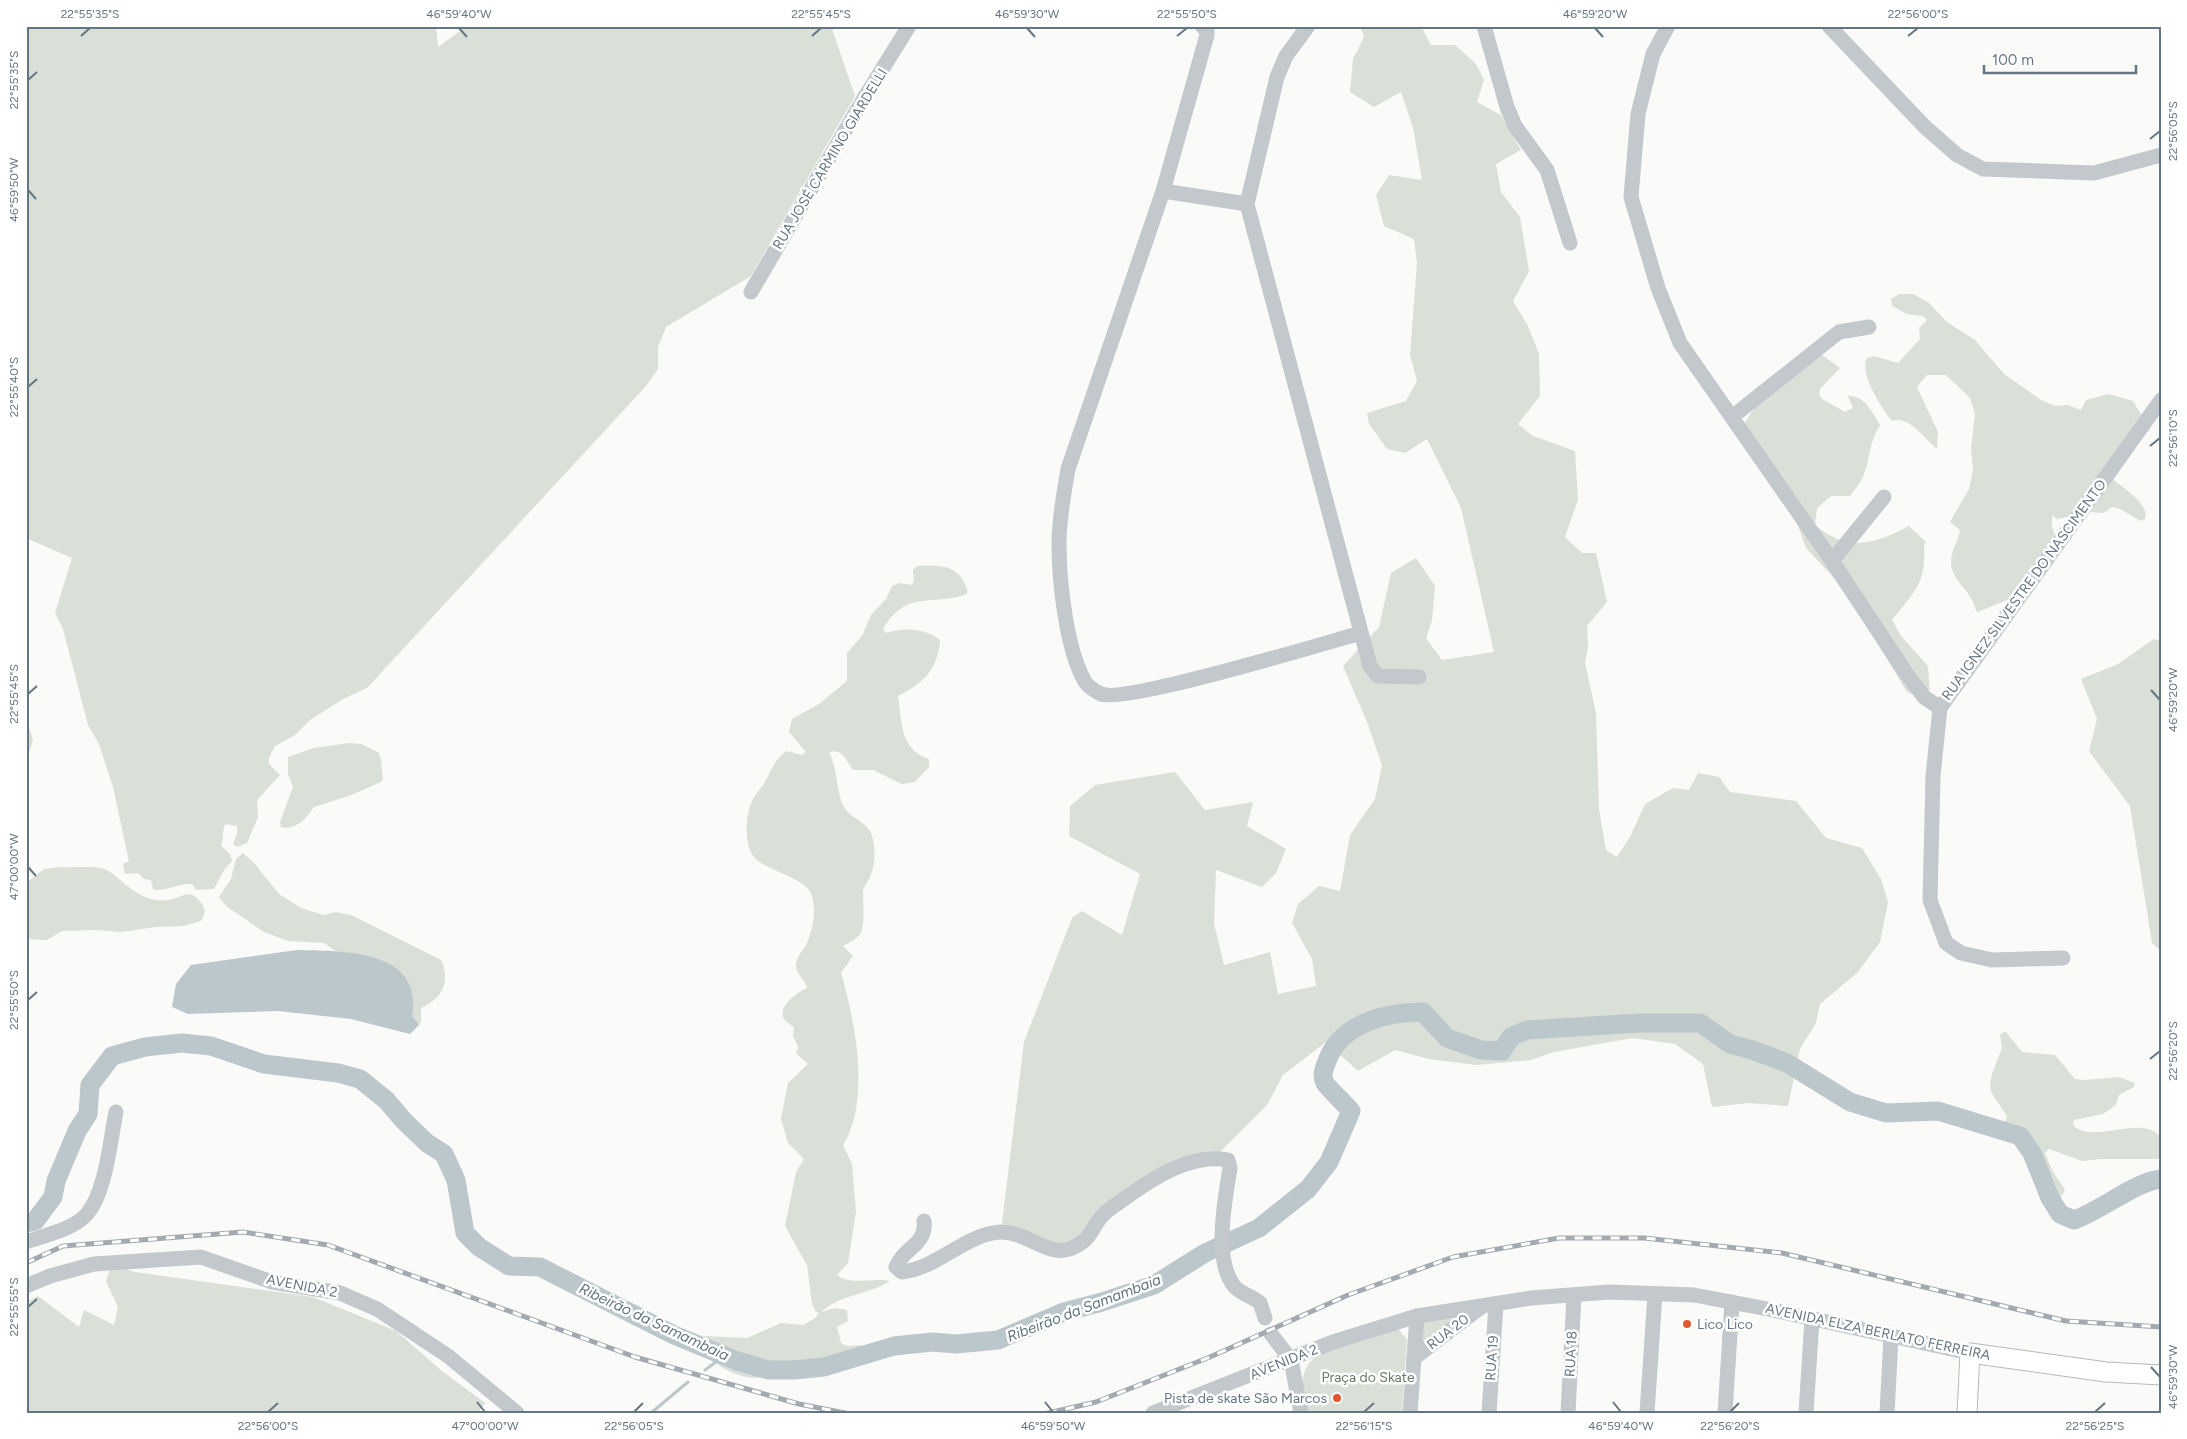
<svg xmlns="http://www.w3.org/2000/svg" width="2187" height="1439" font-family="Figtree,sans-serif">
<rect width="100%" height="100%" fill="#fafaf8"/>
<g fill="#dadfd7">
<path d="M26,26H436L438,47L467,26H831L855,96L751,276L666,327L658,347V369L646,386L367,688L343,699L310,720L295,735L275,746L269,758V764L280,775L257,800L258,817L247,843L237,847L233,844L237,834V826L225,824C222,832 224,838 221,846L230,854L232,861L224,870L214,889L196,890L192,884C177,883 163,893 153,889L151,880L144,879L138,873L125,874L123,864L129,861L113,787L99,744L88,725L63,629L55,613L72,558L26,538Z"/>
<polygon points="1360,26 1421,26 1431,45 1455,45 1476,64 1484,80 1477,102 1501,115 1521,150 1496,164 1501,192 1520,217 1529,271 1513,301 1528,326 1539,354 1540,396 1518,424 1533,436 1575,451 1578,500 1565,537 1582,553 1596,553 1607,602 1587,626 1588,647 1585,663 1596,713 1599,809 1606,850 1617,857 1630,837 1645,804 1673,788 1689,790 1698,773 1719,777 1730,792 1796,801 1826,838 1862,848 1881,879 1888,902 1880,942 1858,972 1820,1004 1816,1023 1800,1049 1788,1106 1749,1103 1712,1107 1703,1064 1675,1044 1632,1038 1554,1052 1531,1060 1476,1065 1429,1059 1395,1050 1358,1071 1326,1042 1283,1075 1267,1105 1215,1157 1148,1182 1064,1251 1001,1232 1024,1042 1072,918 1082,911 1122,935 1140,874 1069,836 1070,806 1095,785 1175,772 1205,810 1253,802 1247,826 1286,849 1276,873 1262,887 1216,870 1214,924 1224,965 1270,952 1278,994 1316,986 1312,959 1292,923 1298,904 1319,886 1340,891 1350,835 1375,799 1382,765 1367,722 1343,666 1379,627 1391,573 1416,558 1435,586 1432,620 1426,638 1442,660 1494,652 1461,508 1427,439 1405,453 1387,449 1369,424 1367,413 1406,401 1417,381 1410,355 1417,263 1414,239 1384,226 1376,195 1389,175 1422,180 1413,128 1401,92 1374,107 1350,92 1353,59 1364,37"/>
<path d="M1899,294H1913L1929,303L1947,322L1975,340L2004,374L2041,400L2055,406L2067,405L2081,410L2086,400L2109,394L2133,401L2150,429L2115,467L2114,480C2124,489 2150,504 2145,519L2141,521L2120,509L2112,507L2104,513L2090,512L2057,519L2052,515V526L2056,541L2014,597L1978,612L1976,611C1973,593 1956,584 1952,569C1948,554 1958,543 1960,530L1950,522L1969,489L1973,470L1971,448L1975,414L1970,398L1946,375H1927L1917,387L1938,432L1937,449C1924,439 1910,415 1892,421C1881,408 1859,373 1867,358L1874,356L1898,363L1920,339L1919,328L1927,320L1923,316L1907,314L1892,306L1891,299Z"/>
<path d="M1821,354L1840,368L1820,389L1819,394L1822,399L1845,412L1853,408L1848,396C1865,395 1873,413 1880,425C1868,445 1871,457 1863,477C1860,484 1854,490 1850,496H1831L1817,508L1815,525C1848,553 1875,544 1909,526L1926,542L1924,545C1926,584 1915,591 1892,620L1901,636L1928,666L1930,695L1919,697L1907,692L1863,620L1834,578L1806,548L1797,523L1744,426C1754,398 1798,372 1821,354Z"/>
<path d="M917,566C933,566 952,563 962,579C965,585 968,588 967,594C930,607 907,589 883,629L886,633C904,627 925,628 940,640C938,670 923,683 898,696C902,722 900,750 929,759V767L915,782L902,784L873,770H853C846,760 842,748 829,752C837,768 836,786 842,803C847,817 866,821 871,833C876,846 876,864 870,877C868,881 864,886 863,891C863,901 865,923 861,932C858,939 849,942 843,946L853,956L841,973C855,1021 871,1100 843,1145L852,1164L856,1212L848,1263L837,1275C850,1286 874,1277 890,1281C869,1295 843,1293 821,1312L836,1308L847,1310L848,1321L837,1327L841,1343L847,1346L862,1345C832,1374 817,1373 778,1374C771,1375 763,1378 756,1378C735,1378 712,1363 699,1348L700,1340L705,1336L747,1338L781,1323L803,1325L815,1318L819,1313L816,1312L812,1304L807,1265L785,1226L796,1172L804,1159L788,1143L781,1119L788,1083L808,1064L796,1053L798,1047L793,1036L794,1027C791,1025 786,1022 784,1019C777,1006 798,992 807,988C805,979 796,975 796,965C796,957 802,952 806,945C813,930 817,909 811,893C807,881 770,870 758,861C743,850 745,816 752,801C756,793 763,786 767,778C773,767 776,759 786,751L802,755L806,752L789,732L792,719L819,704L847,681V653L862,636L871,615L886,599L892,586L900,583L911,585L914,582L913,570Z"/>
<polygon points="2154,639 2161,641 2161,951 2152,943 2130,806 2089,751 2097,719 2081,679 2118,664"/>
<polygon points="26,718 33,740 26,762"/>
<path d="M349,743L361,744L378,752L381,759L383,779L381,782L349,796L314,807C307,817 296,831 281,827L280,822L293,787L288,774V757L314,748Z"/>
<path d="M243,853L254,863L279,894L301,908L324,915L336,912L351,915L441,960C451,982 442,999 421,1008V1022L418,1026L355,964L324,943L288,941L264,932L226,906L219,897L231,879L236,859Z"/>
<path d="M60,867C71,868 99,865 107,870C121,879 132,893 148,898C153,900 163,901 168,900C183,898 189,886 202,904C206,910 205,914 201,921L183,926L156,927L121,932L95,930L62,931L47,940L26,939V883L44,869Z"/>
<path d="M2005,1031L2022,1052L2055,1055L2075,1079L2085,1080L2119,1077L2135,1083L2134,1087L2119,1095L2116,1105L2103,1114L2074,1120L2073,1125C2093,1146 2144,1112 2161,1138V1159H2101L2082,1161L2049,1149L2045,1153L2052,1170L2065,1190L2059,1200L2050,1194L2030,1159L2002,1132L2007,1116L1991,1092L1990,1085L1992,1074L2002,1048L2000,1035Z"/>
<polygon points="110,1269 125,1269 135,1272 313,1297 396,1331 442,1371 485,1403 478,1413 26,1413 26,1302 38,1296 79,1327 84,1310 114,1325 118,1307 106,1281"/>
<polygon points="1467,1313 1419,1349 1420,1322"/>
<path d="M1398,1329L1407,1339L1402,1413H1305C1302,1390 1297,1370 1318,1355L1387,1330Z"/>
</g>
<path fill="#bbc7cb" d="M297,950C342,951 424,949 412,1016L419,1025L410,1034L351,1019L278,1011L188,1014L172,1007L176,984L191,965Z"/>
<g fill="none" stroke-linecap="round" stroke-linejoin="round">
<g stroke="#bbc7cb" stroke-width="3">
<polyline points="705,1370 724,1356"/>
<polyline points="651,1413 688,1382"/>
</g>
<path stroke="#bbc7cb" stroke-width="19" d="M26,1223L35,1221L53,1197L56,1181L77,1131L88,1114L90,1085L112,1056L145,1047L182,1043L211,1046L264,1064L338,1073L360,1079L386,1100L404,1121L427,1143L444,1154L456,1180L465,1233L479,1247L509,1266L540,1267L674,1335L737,1361L769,1370H794L824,1367L894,1346L932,1342L956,1344L998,1340L1064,1312L1102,1302L1154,1285L1205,1253L1259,1228L1308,1189L1329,1162L1351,1111C1346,1105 1327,1087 1325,1083C1321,1075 1324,1069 1327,1061C1341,1023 1386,1012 1423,1012L1447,1038L1481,1050L1502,1051L1511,1037L1527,1030L1639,1023H1700L1730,1044L1752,1050L1787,1063L1850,1102L1886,1113L1938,1111L2020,1136L2032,1153L2050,1198L2060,1214L2074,1220C2100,1211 2137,1181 2161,1179"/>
<defs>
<polyline id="major" points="1967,1413 1970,1353 2106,1372 2161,1375"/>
</defs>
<use href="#major" stroke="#b5babe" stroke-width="21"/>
<g stroke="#c3c8cc" stroke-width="15">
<polyline points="1308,26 1286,56 1277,77 1247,204 1370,666 1378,676 1419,677"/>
<polyline points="1484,26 1507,107 1515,126 1547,170 1570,243"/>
<polyline points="1668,26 1653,54 1638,114 1631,197 1658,288 1680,343 1832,561"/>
<polyline points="1829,26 1925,127 1957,155 1983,169 2094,173 2161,155"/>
<polyline points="1163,191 1207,35 1207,31 1202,26"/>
<path d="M1247,204L1163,191L1068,469C1064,493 1059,518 1059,543C1059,581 1066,647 1084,680C1086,685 1096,692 1101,694C1124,704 1325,643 1361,633"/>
<polyline points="751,292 863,100 909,26"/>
<polyline points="1732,417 1839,332 1869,327"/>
<polyline points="1884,497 1832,561 1906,673 1924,697 1940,708"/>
<polyline points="2063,958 1992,960 1961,953 1946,943 1930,900 1933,776 1940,708 2161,400"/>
<path d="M924,1221C927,1245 903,1248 896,1267L902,1272C938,1268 966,1234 1000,1232C1033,1231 1052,1268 1085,1240C1092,1233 1096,1222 1103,1215C1109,1209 1117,1204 1124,1199C1153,1178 1191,1153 1228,1160L1230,1168C1225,1200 1213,1259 1234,1286C1240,1294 1253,1296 1260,1303L1265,1318"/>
<path d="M26,1242C45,1235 72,1230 86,1215C106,1193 110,1141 116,1112"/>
<polyline points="26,1286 50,1276 94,1264 201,1257 272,1282 340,1293 377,1309 448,1356 517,1413"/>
<polyline points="1417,1316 1414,1358 1481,1307"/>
<polyline points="1271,1334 1291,1360"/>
<polyline points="1291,1360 1301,1413"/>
<polyline points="1153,1413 1333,1342 1417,1316 1531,1298 1609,1292 1694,1295 1773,1310 1970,1353"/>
<polyline points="1410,1413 1414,1358"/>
<polyline points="1489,1413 1496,1304"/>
<polyline points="1568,1413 1574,1295"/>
<polyline points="1647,1413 1655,1294"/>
<polyline points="1725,1413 1732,1302"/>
<polyline points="1806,1413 1812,1319"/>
<polyline points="1887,1413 1891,1337"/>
</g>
<use href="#major" stroke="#fff" stroke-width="19"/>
<defs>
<g id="rail">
<polyline points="26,1263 63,1246 243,1232 328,1245 635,1357 799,1404 845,1413"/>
<polyline points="1048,1413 1096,1402 1210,1357 1348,1295 1453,1257 1559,1238 1644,1238 1782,1253 2066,1321 2161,1327"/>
</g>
</defs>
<use href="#rail" stroke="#a2aab0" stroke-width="5"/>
<use href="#rail" stroke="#fff" stroke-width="3" stroke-dasharray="9" stroke-linecap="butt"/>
</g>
<path fill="none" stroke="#657683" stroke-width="2" d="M459,28L467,37M1027,28L1035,37M1595,28L1603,37M81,36L90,28M812,36L821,28M1177,36L1187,28M1908,36L1918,28M28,80L37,72M2150,139L2160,131M28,190L36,199M28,387L37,379M2150,446L2160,438M2151,690L2160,700M28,694L37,686M28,867L36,876M28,1000L37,992M2150,1059L2160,1051M28,1307L37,1299M2151,1367L2160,1377M477,1402L485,1412M1045,1402L1053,1412M1613,1402L1621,1412M268,1412L278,1403M634,1412L643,1403M1364,1412L1374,1403M1730,1412L1739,1403M2095,1412L2105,1403"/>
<g fill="#e4572e" stroke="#fff" stroke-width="2">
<circle cx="1687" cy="1324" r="5"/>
<circle cx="1337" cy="1398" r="5"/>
</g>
<g text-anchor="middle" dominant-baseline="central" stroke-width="5" stroke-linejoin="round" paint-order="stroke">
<g font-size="14" fill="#657683" stroke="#fff">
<text transform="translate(830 159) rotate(-59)">RUA JOSÉ CARMINO GIARDELLI</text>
<text transform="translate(2024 590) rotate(-54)">RUA IGNEZ SILVESTRE DO NASCIMENTO</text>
<text transform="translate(302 1286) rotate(11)">AVENIDA 2</text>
<text transform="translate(1448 1332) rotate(-37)">RUA 20</text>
<text transform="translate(1878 1332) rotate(12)">AVENIDA ELZA BERLATO FERREIRA</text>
<text transform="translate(1571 1354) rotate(-87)">RUA 18</text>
<text transform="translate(1492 1358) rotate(-86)">RUA 19</text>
<text transform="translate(1284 1362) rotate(-22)">AVENIDA 2</text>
</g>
<g font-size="14" fill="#657683" stroke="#fff" text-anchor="start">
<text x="1697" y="1324">Lico Lico</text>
<text x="1327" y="1398" text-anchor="end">Pista de skate São Marcos</text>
</g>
<g font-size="14" fill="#687a64" stroke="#fff">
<text x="1368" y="1377">Praça do Skate</text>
</g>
<g font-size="15" font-style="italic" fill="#60757c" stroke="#fff">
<text transform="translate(1084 1308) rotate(-21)">Ribeirão da Samambaia</text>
<text transform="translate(654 1322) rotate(25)">Ribeirão da Samambaia</text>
</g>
</g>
<rect width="2187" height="1439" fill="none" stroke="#ffffff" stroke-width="55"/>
<path d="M1984 65v8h152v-8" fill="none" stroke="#657683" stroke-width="2.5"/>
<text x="1992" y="65" font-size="15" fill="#657683" stroke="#ffffff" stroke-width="4" paint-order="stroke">100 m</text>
<rect x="28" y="28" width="2132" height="1384" fill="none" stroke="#657683" stroke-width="2"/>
<g font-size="12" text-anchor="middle" fill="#657683">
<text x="90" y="18">22°55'35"S</text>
<text x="459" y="18">46°59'40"W</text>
<text x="821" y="18">22°55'45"S</text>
<text x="1027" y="18">46°59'30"W</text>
<text x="1187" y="18">22°55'50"S</text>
<text x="1595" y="18">46°59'20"W</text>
<text x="1918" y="18">22°56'00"S</text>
<text transform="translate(14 80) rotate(-90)" y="4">22°55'35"S</text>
<text transform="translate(2173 131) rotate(-90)" y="4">22°56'05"S</text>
<text transform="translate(14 190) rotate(-90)" y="4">46°59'50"W</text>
<text transform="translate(14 387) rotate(-90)" y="4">22°55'40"S</text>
<text transform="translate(2173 438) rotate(-90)" y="4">22°56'10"S</text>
<text transform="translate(14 694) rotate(-90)" y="4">22°55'45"S</text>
<text transform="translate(2173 700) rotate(-90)" y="4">46°59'20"W</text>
<text transform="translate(14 867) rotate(-90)" y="4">47°00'00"W</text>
<text transform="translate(14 1000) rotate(-90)" y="4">22°55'50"S</text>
<text transform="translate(2173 1051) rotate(-90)" y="4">22°56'20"S</text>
<text transform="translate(14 1307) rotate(-90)" y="4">22°55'55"S</text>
<text transform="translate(2173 1377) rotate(-90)" y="4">46°59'30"W</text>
<text x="268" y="1430">22°56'00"S</text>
<text x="485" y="1430">47°00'00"W</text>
<text x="634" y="1430">22°56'05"S</text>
<text x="1053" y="1430">46°59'50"W</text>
<text x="1364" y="1430">22°56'15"S</text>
<text x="1621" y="1430">46°59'40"W</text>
<text x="1730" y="1430">22°56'20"S</text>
<text x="2095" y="1430">22°56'25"S</text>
</g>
</svg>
